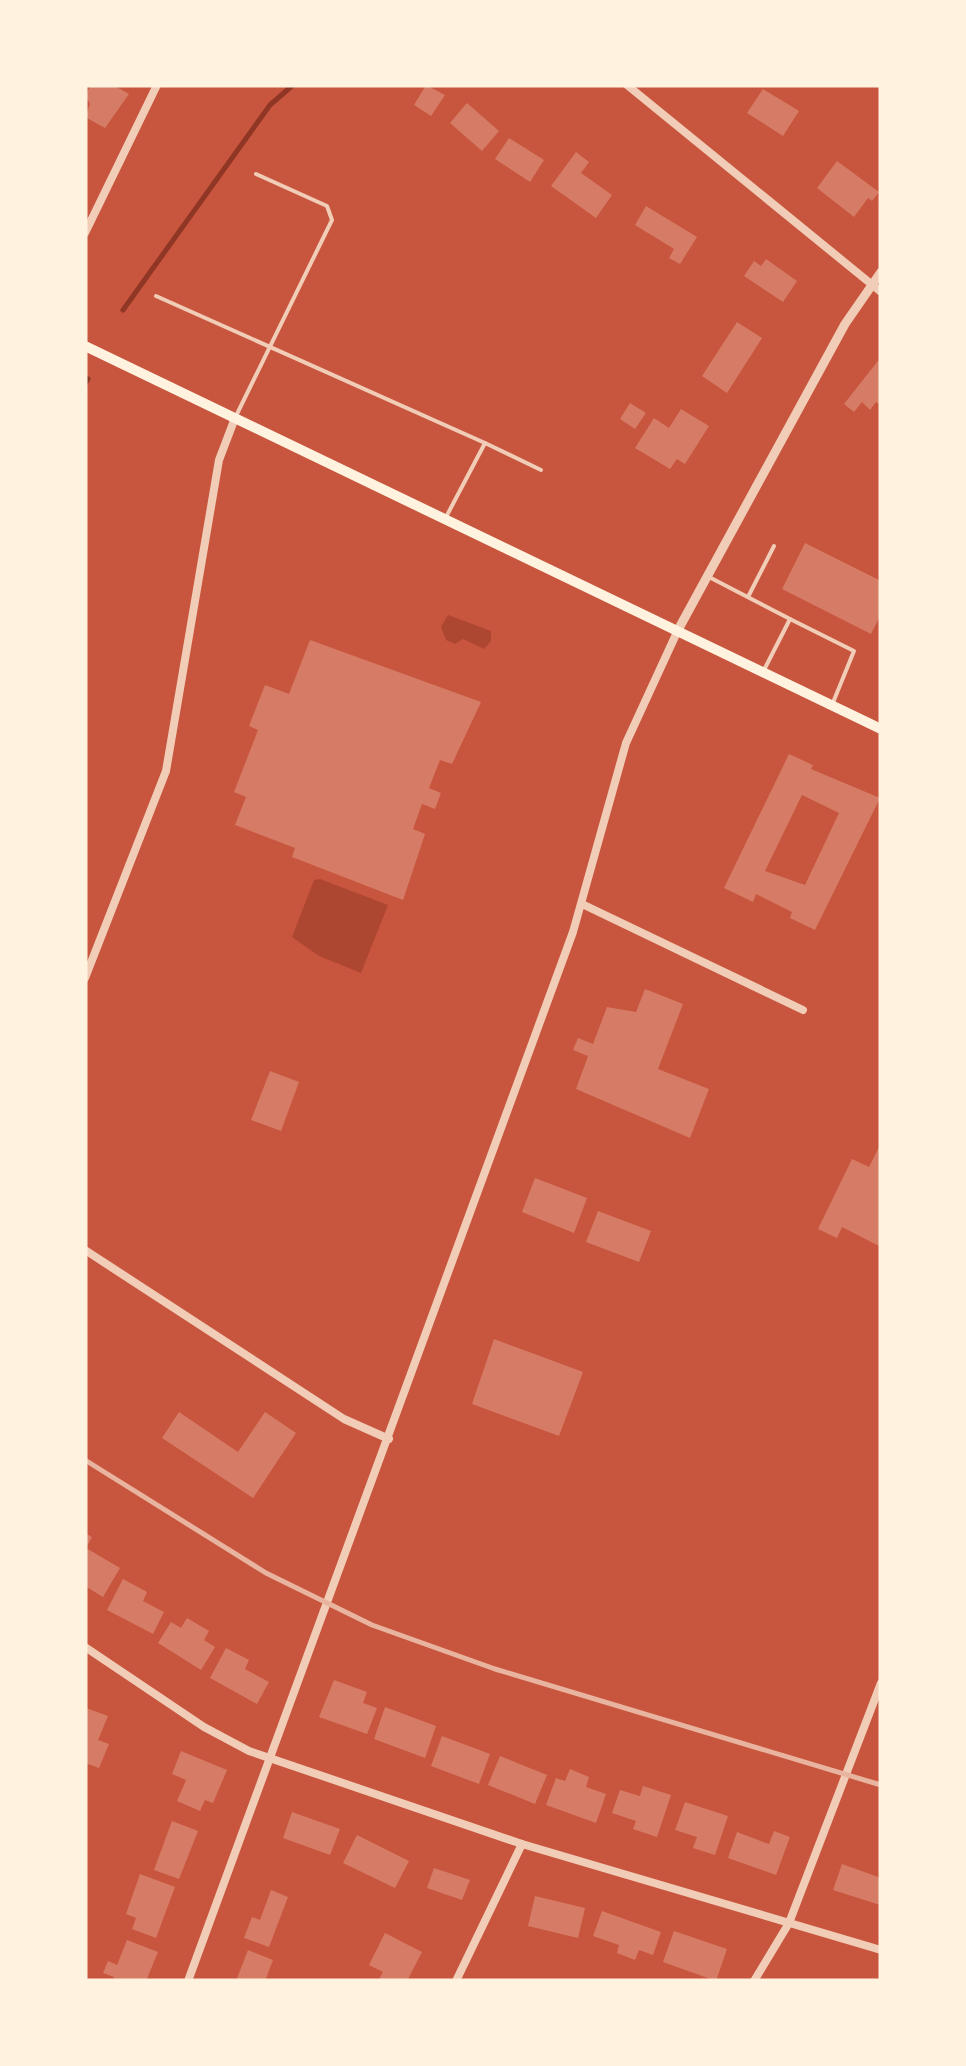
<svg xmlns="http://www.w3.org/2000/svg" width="966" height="2066" font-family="Karla,sans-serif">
<rect width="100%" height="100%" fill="#c8553d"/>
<g fill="#ae4732">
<polygon points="448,615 491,631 491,641 484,649 463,639 455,644 446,640 441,627"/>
<polygon points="320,879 388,905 361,973 319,956 292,937 314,880"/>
</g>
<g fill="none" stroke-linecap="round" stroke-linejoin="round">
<g stroke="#8f3625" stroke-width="5">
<polyline points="123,310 270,105 293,85"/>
<polyline points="85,384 88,379"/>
</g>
</g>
<g fill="#d67c66" fill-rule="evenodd">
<polygon points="91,85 113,85 129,94 105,128 85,117 90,104 85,95"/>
<polygon points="426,85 445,95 431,116 414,105"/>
<polygon points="763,89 799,111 783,136 747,113"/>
<polygon points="467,103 499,131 482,151 450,123"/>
<polygon points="509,138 544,160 530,182 495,159"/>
<polygon points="576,152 589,162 581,173 612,195 596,218 551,186"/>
<polygon points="837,161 879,192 872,201 868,198 854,217 817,188"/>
<polygon points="646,206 697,237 680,264 669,258 674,249 635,225"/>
<polygon points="766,259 797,281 783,302 744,276 754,261 761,266"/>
<polygon points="737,322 762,338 727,393 702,376"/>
<polygon points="881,357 881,406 876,402 870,410 862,402 854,412 844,404"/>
<polygon points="630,403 646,413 635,429 620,419"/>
<polygon points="681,409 709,426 685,464 677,459 670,469 635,448 654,418 669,428"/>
<polygon points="805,543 881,581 881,614 871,634 782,589"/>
<polygon points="310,640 481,702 452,764 440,760 429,788 441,793 435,809 422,804 413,829 425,834 403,900 292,857 295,848 235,825 246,797 234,792 258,730 249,726 265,685 289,694"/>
<path d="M789,754L813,765L811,769L880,798L815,930L790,918L792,912L756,894L753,902L724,888ZM802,795L839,813L805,885L765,871Z"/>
<polygon points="645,989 683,1004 658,1069 709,1089 690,1138 576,1089 588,1056 573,1050 578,1038 593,1044 607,1007 636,1012"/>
<polygon points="270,1071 299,1082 281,1131 251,1120"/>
<polygon points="881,1143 881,1247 842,1227 837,1238 818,1229 852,1159 869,1167"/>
<polygon points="535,1178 587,1198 574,1233 522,1212"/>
<polygon points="598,1211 651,1231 639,1262 586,1242"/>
<polygon points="494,1339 583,1372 559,1436 472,1404"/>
<polygon points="179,1412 238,1452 265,1412 296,1433 253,1498 162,1438"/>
<polygon points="85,1533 92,1537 86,1548 120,1568 103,1597 85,1586"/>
<polygon points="123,1579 147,1592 143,1601 164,1612 153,1634 107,1610"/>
<polygon points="187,1618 209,1631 204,1640 215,1647 201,1670 158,1643 171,1622 181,1628"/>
<polygon points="226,1648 249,1660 245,1669 269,1682 257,1704 210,1678"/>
<polygon points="334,1680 367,1692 363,1703 377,1708 367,1734 319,1717"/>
<polygon points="385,1707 436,1726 425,1758 374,1739"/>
<polygon points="86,1708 108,1716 98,1740 109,1744 99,1768 85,1763"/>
<polygon points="442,1736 490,1754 479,1784 431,1766"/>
<polygon points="181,1751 227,1770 213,1803 205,1800 200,1811 177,1801 186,1780 172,1774"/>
<polygon points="500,1756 547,1775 535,1804 488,1785"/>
<polygon points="570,1769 589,1777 586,1787 606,1794 596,1823 546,1805 556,1778 565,1781"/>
<polygon points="643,1786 671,1795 657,1837 633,1829 636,1821 612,1813 620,1790 640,1796"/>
<polygon points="685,1802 728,1816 715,1855 693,1848 697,1837 675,1830"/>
<polygon points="292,1812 340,1829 330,1855 283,1838"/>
<polygon points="172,1821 198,1831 179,1879 154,1870"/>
<polygon points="774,1831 790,1837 776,1875 728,1858 737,1832 769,1844"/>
<polygon points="357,1835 409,1861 395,1888 343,1863"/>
<polygon points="842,1864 881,1878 880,1905 833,1890"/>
<polygon points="434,1868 470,1880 462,1900 427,1888"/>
<polygon points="140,1874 175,1887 156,1938 132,1929 136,1918 126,1914"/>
<polygon points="271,1890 288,1897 269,1947 244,1938 252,1917 260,1920"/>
<polygon points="535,1896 585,1908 578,1938 528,1926"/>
<polygon points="602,1911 661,1932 653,1955 639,1950 635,1960 617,1953 619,1945 593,1936"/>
<polygon points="674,1931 727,1949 716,1981 663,1962"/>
<polygon points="385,1933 422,1952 407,1981 378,1981 383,1972 369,1965"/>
<polygon points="127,1940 158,1952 146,1981 113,1981 114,1977 103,1973 108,1961 117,1965"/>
<polygon points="248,1950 273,1960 265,1981 236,1981"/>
</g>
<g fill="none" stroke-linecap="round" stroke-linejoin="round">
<g stroke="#f1ccb7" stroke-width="4">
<polyline points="156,296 485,443 445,519"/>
<polyline points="235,418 332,220 327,206 256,174"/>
<polyline points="485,443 541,470"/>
<polyline points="709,577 790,619 763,672"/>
<polyline points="748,597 774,546"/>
<polyline points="790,619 854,651 832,705"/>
</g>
<g stroke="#f1ccb7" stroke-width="8">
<polyline points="627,85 881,292"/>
<polyline points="85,233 157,85"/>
<polyline points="582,904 803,1010"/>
<polyline points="85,978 166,771 219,460 235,418"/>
<polyline points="85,1250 344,1419 389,1439"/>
<polyline points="85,1647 204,1727 249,1751 522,1844 881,1950"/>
<polyline points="188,1981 573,932 626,743 678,630"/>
<polyline points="456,1981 522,1844"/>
<polyline points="754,1981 789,1923 881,1683"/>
</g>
<polyline stroke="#f1ccb7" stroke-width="9" points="678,630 845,324 881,272"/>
<polyline stroke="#fff3e0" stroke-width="10" points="85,346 881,729"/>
<polyline stroke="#e9b49f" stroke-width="5" points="85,1460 266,1573 372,1625 495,1669 881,1785"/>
</g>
<rect width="966" height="2066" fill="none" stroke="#fff3e0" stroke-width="175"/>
</svg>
